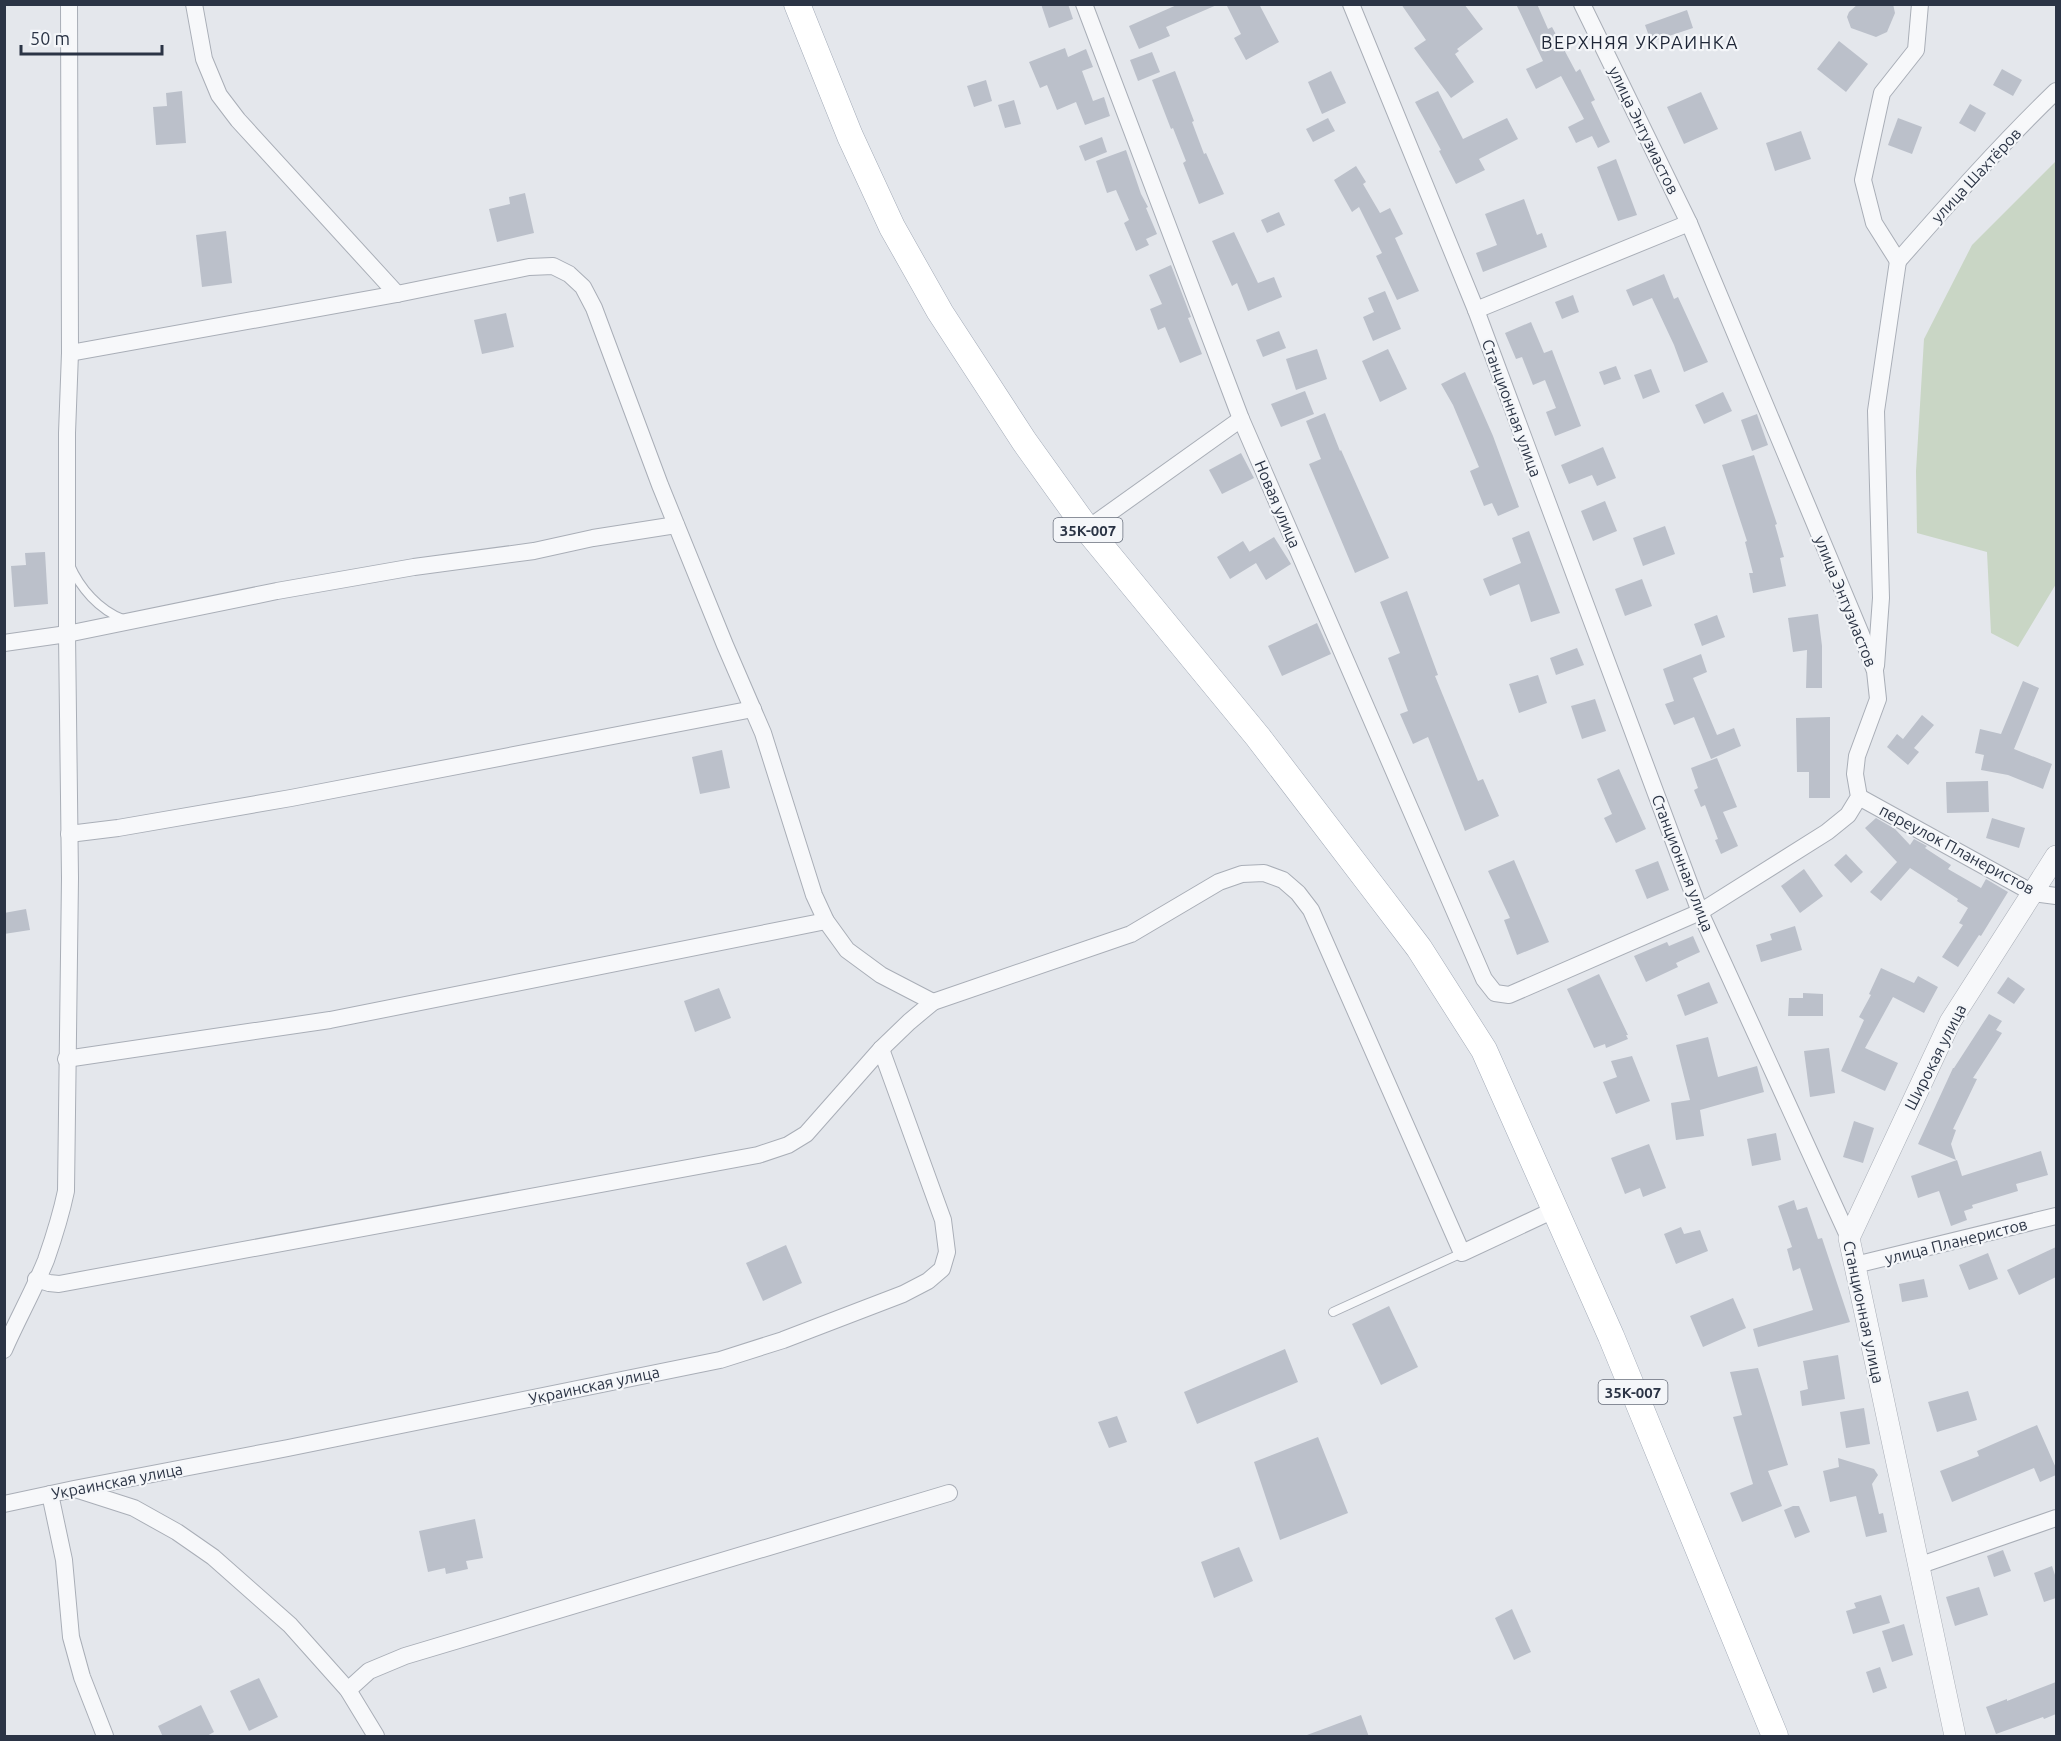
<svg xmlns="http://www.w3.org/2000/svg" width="2061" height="1741" font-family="Ubuntu,sans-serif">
<rect width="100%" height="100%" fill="#e4e7ec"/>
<polygon fill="#c9d6c5" points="2056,161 2056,584 2018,647 1991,633 1987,552 1917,533 1916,471 1924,339 1972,245"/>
<g fill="#bbc0ca">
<polygon points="1041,4 1068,4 1073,19 1049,28"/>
<polygon points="1179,4 1219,4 1166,27 1170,36 1139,49 1129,26"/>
<polygon points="1226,4 1259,4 1279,42 1246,60 1234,38 1241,34"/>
<polygon points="1401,4 1464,4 1483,29 1457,49 1459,51 1455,54 1474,82 1451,98 1414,48 1426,40"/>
<polygon points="1516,4 1537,4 1548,29 1552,27 1576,72 1580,69 1595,100 1591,102 1610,142 1598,148 1592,136 1576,143 1568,127 1584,119 1561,76 1536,89 1526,69 1543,61"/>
<polygon points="1858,4 1893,4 1895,13 1887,32 1876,37 1851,28 1847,17 1849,12"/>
<polygon points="1687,10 1693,28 1651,42 1645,25"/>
<polygon points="1839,41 1868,64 1846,92 1817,69"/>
<polygon points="1065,48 1068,57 1086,49 1093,67 1082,71 1093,101 1104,97 1110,116 1085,125 1076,102 1057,110 1047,85 1040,88 1029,62"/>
<polygon points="1152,52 1160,72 1138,81 1130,60"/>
<polygon points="2002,69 2022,80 2013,96 1993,85"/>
<polygon points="1175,71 1194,121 1192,122 1204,154 1206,153 1224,194 1199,204 1183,163 1186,161 1173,128 1171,129 1152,80"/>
<polygon points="1331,71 1346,103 1322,114 1308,82"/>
<polygon points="986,80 992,101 974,107 967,86"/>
<polygon points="182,91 186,143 156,145 153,107 167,106 166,93"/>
<polygon points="1438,91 1463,139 1507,118 1518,139 1479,159 1485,170 1456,184 1439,151 1441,150 1415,102"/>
<polygon points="1701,92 1718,129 1684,144 1667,107"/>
<polygon points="1014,100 1021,124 1005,128 998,105"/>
<polygon points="1970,104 1986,113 1975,132 1959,123"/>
<polygon points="1328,118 1335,131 1313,142 1306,129"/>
<polygon points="1898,118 1922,127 1912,154 1888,145"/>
<polygon points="1801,131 1811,159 1775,171 1766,143"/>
<polygon points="1102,137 1107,152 1085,161 1079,146"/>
<polygon points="1126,150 1141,194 1148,207 1146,208 1157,234 1146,239 1149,245 1136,251 1124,223 1129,220 1116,190 1107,193 1096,161"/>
<polygon points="1616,159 1637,215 1618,221 1597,167"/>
<polygon points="1356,166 1366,182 1363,184 1380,213 1390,208 1403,234 1395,238 1419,291 1397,300 1376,256 1382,253 1359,207 1352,212 1334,180"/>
<polygon points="525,193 534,233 497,242 489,209 510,204 509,197"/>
<polygon points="1524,199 1537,235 1542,233 1547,247 1483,272 1476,253 1497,245 1485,214"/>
<polygon points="1279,212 1285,225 1267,233 1261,220"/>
<polygon points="226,231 232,283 202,287 196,235"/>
<polygon points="1234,232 1258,283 1274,277 1282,297 1248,311 1237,283 1232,286 1212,241"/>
<polygon points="1171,265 1191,317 1188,318 1202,354 1180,363 1165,327 1158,330 1150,309 1162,304 1149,275"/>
<polygon points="1664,274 1674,299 1678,297 1708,362 1684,372 1674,345 1652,298 1633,306 1626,290"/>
<polygon points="1385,291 1401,329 1373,341 1363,317 1374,312 1368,298"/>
<polygon points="1573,295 1579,312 1562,319 1555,302"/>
<polygon points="506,313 514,347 482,354 474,320"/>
<polygon points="1531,322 1544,353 1552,350 1581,426 1555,436 1546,412 1556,408 1545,380 1533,385 1522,357 1516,359 1505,333"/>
<polygon points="1279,331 1286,348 1263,357 1256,340"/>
<polygon points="1317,349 1327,379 1296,390 1286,359"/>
<polygon points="1388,349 1407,389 1380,402 1362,361"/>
<polygon points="1616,366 1621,379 1604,385 1599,372"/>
<polygon points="1651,369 1660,392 1643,399 1634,375"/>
<polygon points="1465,372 1493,436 1519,507 1498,516 1492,503 1484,506 1470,471 1479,467 1453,405 1441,384"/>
<polygon points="1305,391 1314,414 1281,427 1271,404"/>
<polygon points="1723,392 1732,411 1704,424 1695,405"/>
<polygon points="1325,413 1340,451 1341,450 1389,558 1355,573 1309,464 1321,459 1306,421"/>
<polygon points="1757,414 1768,445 1752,451 1741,420"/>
<polygon points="1603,447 1616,478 1597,486 1592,475 1569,484 1561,465"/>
<polygon points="1241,453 1254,478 1222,494 1209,470"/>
<polygon points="1754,455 1777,524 1775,525 1784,557 1780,558 1786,586 1753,593 1749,573 1753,573 1745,542 1747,541 1722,465"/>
<polygon points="1605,501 1617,531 1593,541 1581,511"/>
<polygon points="1665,526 1675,554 1643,566 1633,538"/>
<polygon points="1529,531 1560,613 1531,622 1519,584 1490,596 1483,579 1521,563 1512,538"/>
<polygon points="1274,537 1291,564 1266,580 1256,563 1230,579 1217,557 1243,541 1254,559 1249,552"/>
<polygon points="45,552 48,604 14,607 11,566 26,565 25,553"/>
<polygon points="1642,579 1652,606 1625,616 1615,589"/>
<polygon points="1407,591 1438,675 1435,676 1478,781 1483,779 1499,816 1465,831 1428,737 1413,744 1400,714 1408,711 1388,658 1400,653 1380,602"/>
<polygon points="1818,614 1822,646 1822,688 1806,688 1807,650 1793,652 1788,618"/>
<polygon points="1717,615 1725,637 1702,646 1694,624"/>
<polygon points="1317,623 1331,654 1282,676 1268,646"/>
<polygon points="1577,648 1584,665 1556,675 1550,658"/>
<polygon points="1701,654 1707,672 1693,678 1717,735 1734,728 1741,746 1711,759 1694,717 1674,725 1665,704 1674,701 1663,669"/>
<polygon points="1538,675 1547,703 1519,713 1509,684"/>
<polygon points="2023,681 2039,688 2014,749 2052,764 2043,789 2008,775 1981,770 1984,755 1975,753 1980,729 2001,734"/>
<polygon points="1595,699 1606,731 1582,739 1571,706"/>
<polygon points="1922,715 1934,725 1914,748 1919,752 1908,765 1887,747 1897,734 1903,739"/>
<polygon points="1830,717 1830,798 1809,798 1809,772 1797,772 1796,718"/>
<polygon points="722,750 730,788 700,794 692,757"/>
<polygon points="1717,758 1737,807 1723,812 1738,846 1721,854 1715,840 1718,839 1705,805 1701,807 1694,790 1698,788 1691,768"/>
<polygon points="1619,769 1646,829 1616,843 1604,818 1612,814 1597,779"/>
<polygon points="1988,781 1989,812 1947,813 1946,782"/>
<polygon points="1876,818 1895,829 1910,845 1914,839 1927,846 1925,848 1951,865 1948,869 1981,888 1986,879 2008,892 1981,936 1979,935 1958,967 1942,957 1963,925 1959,923 1968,908 1957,901 1958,899 1910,868 1881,901 1870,892 1897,862 1865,828"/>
<polygon points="1992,818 2025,828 2019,848 1986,838"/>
<polygon points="1846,854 1863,872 1851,883 1834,865"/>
<polygon points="1514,860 1549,942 1517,955 1504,920 1510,918 1488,871"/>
<polygon points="1658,861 1669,890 1647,899 1635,870"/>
<polygon points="1804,869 1823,896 1800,913 1781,886"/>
<polygon points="26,909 30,930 4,934 4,913"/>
<polygon points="1795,926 1802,950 1761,962 1756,945 1772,940 1770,934"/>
<polygon points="1693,936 1700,952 1676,963 1678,967 1646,982 1634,956 1667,942 1669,946"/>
<polygon points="1881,968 1914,983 1918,976 1938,987 1924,1013 1893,997 1865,1048 1898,1063 1885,1091 1841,1071 1864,1020 1859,1017 1871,995 1869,994"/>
<polygon points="1599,974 1628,1035 1626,1035 1628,1039 1606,1048 1605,1044 1594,1048 1567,989"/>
<polygon points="2008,977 2025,989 2014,1004 1997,993"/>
<polygon points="1709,982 1718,1003 1685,1016 1677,995"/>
<polygon points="719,988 731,1018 695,1032 684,1001"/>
<polygon points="1803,993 1823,994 1823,1016 1788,1016 1789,998 1803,998"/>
<polygon points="1989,1014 2002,1021 1996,1030 2002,1033 1973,1078 1977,1079 1953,1129 1956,1130 1951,1144 1956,1160 1918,1144 1953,1068 1954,1068"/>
<polygon points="1708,1037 1718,1077 1757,1066 1764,1092 1700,1110 1704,1136 1676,1140 1671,1103 1690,1100 1676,1045"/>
<polygon points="1829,1048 1835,1093 1810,1097 1804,1051"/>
<polygon points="1632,1056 1650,1101 1616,1114 1603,1082 1617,1077 1611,1061"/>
<polygon points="1854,1121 1874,1128 1863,1163 1843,1157"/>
<polygon points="1776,1133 1781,1160 1752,1166 1747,1139"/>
<polygon points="1649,1144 1666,1188 1643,1197 1640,1188 1625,1194 1611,1158"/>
<polygon points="2041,1151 2048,1175 2016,1184 2018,1191 1972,1205 1973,1208 1964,1211 1967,1220 1951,1226 1939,1191 1918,1198 1911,1176 1957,1160 1962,1176"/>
<polygon points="1794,1200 1797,1210 1807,1207 1818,1239 1822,1238 1850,1322 1758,1347 1753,1329 1813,1310 1800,1268 1793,1271 1787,1249 1792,1247 1778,1206"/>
<polygon points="1681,1227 1684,1234 1700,1230 1708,1251 1676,1264 1664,1234"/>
<polygon points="786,1245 802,1283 763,1301 746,1263"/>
<polygon points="2056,1247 2056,1277 2019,1295 2007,1270"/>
<polygon points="1988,1253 1998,1279 1969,1290 1959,1265"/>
<polygon points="1924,1279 1928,1297 1902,1302 1899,1284"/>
<polygon points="1733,1298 1746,1328 1703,1347 1690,1316"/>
<polygon points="1389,1306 1418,1367 1381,1385 1352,1324"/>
<polygon points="1285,1349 1298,1382 1197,1424 1184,1392"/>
<polygon points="1838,1355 1845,1399 1802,1406 1800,1391 1808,1389 1803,1361"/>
<polygon points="1758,1368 1788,1465 1768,1471 1782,1506 1742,1522 1730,1493 1753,1484 1733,1417 1742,1415 1730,1372"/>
<polygon points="1968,1391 1977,1420 1937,1432 1928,1402"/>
<polygon points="1864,1408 1870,1444 1846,1448 1840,1412"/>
<polygon points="1117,1416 1127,1442 1109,1448 1098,1422"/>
<polygon points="2037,1425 2056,1468 2056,1475 2040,1482 2034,1468 1952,1502 1940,1471 1979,1456 1977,1451"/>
<polygon points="1318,1437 1348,1513 1280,1540 1254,1462"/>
<polygon points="1838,1458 1874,1469 1878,1475 1872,1484 1879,1514 1883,1513 1887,1532 1866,1537 1856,1496 1830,1502 1823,1471 1839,1467"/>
<polygon points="1793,1506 1799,1506 1810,1532 1795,1538 1784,1510"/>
<polygon points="475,1519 483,1558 466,1561 468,1569 446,1574 445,1568 428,1572 419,1531"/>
<polygon points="1239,1547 1253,1581 1214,1598 1201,1562"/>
<polygon points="2003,1550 2011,1571 1994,1577 1987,1556"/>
<polygon points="2052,1566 2056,1578 2056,1598 2044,1602 2034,1573"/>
<polygon points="1979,1587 1988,1615 1955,1626 1946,1597"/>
<polygon points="1881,1595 1890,1623 1853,1634 1846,1611 1856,1608 1854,1603"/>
<polygon points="1512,1609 1531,1652 1514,1660 1495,1618"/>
<polygon points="1904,1624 1913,1655 1892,1662 1882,1631"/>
<polygon points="1880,1667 1887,1688 1873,1693 1866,1672"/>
<polygon points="259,1678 278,1717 249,1731 230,1691"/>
<polygon points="2056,1682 2056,1714 2044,1719 2043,1717 1996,1734 1986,1707 2007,1699 2007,1701"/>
<polygon points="201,1705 214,1732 205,1737 163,1737 158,1726"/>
<polygon points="1361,1715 1369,1737 1308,1737 1307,1735"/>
</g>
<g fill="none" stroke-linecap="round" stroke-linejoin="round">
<defs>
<g id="service">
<path d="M70,565C80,588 99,610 123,619"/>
<polyline points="1333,1312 1462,1253"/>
</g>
<g id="minor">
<polyline points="194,4 204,59 219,95 238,120 397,294"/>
<polyline points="1084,4 1241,419 1484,979 1495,993 1509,995 1700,912 1827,832 1848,815 1859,797 1855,774 1857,756 1878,699 1875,671 1861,634 1689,223 1582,4"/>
<polyline points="1351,4 1476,310 1700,912 1849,1238"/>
<polyline points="1898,261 1874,223 1863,180 1882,93 1916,50 1920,4"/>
<path d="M1898,261C1949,203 2000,145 2056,91"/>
<polyline points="1476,310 1689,223"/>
<polyline points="70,353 397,294 529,267 553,266 569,274 583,287 594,308 660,485 725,645 763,733 814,895 826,921 847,950 881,975 933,1002"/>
<polyline points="1087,529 1241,419"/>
<polyline points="4,643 67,634 277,591 414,567 534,551 593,538 676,525"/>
<polyline points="1876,666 1881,598 1876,411 1898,261"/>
<polyline points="1859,797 2033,893 2056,896"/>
<polyline points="69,834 118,828 291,798 753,709"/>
<polyline points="66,1059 330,1020 826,921"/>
<polyline points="1855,1265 2056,1216"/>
<polyline points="36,1279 49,1283 59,1284 758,1155 788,1145 806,1134 881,1049 909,1022 933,1002 1131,934 1219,882 1242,874 1264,873 1283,880 1298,893 1311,910 1462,1253 1556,1209"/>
<path d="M4,1350C17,1320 34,1290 46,1260C54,1237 61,1215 66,1191L70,878L67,634V433L70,353L69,4"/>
<polyline points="78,1490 134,1508 177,1532 213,1557 290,1625 348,1690 376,1736"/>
<polyline points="50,1494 64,1560 71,1637 82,1677 105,1736"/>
<polyline points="4,1504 74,1489 288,1448 720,1360 783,1340 903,1294 928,1281 942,1269 947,1252 943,1220 881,1049"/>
<polyline points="1918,1566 2056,1518"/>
<polyline points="348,1690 369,1671 405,1656 949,1493"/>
</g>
<polyline id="tertiary" points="1955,1736 1849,1238 1950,1022 2056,856"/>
<polyline id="primary" points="797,4 850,136 892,227 940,312 1024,441 1087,529 1258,737 1381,898 1419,948 1484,1050 1611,1336 1775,1736"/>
</defs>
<use href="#service" stroke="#a9aeb7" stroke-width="10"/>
<use href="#minor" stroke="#a9aeb7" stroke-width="18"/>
<use href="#tertiary" stroke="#a9aeb7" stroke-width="22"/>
<use href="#primary" stroke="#a3abb8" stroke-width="27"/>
<use href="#service" stroke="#f7f8fa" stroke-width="8"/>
<use href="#minor" stroke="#f7f8fa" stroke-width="16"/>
<use href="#tertiary" stroke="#f7f8fa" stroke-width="21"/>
<use href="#primary" stroke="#fff" stroke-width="26"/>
</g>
<g text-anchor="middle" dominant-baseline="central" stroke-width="4.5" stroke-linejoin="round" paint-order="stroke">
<g fill="#f4f6f9" stroke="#676e7b" stroke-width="1.5">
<rect x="1053.5" y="518" width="69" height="24" rx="4.5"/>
<rect x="1598.5" y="1380" width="69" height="24" rx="4.5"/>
</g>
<g font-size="15" font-weight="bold" fill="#2b3445">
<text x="1088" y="530">35К-007</text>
<text x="1633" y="1392">35К-007</text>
</g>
<g font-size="16" fill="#2b3445" stroke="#f4f6f9">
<text transform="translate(1644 130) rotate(64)">улица Энтузиастов</text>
<text transform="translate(1976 175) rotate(-47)">улица Шахтёров</text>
<text transform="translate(1512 408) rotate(70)">Станционная улица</text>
<text transform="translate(1278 504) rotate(67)">Новая улица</text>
<text transform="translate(1846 601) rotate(68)">улица Энтузиастов</text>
<text transform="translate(1957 849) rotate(28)">переулок Планеристов</text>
<text transform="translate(1683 863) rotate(69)">Станционная улица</text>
<text transform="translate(1935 1057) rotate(-63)">Широкая улица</text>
<text transform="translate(1956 1241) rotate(-14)">улица Планеристов</text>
<text transform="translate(1864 1312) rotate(78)">Станционная улица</text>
<text transform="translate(594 1385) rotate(-12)">Украинская улица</text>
<text transform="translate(117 1481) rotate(-11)">Украинская улица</text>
</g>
<g font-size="18" letter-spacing="1.5" fill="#1d2536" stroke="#f4f6f9">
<text x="1640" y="42">ВЕРХНЯЯ УКРАИНКА</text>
</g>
</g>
<rect width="2061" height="1741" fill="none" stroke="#2b3445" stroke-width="12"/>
<path d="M21 45v9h141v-9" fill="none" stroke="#2b3445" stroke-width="3"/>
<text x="30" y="45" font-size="18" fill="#2b3445" stroke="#f4f6f9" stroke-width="4.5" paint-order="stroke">50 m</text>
</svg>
